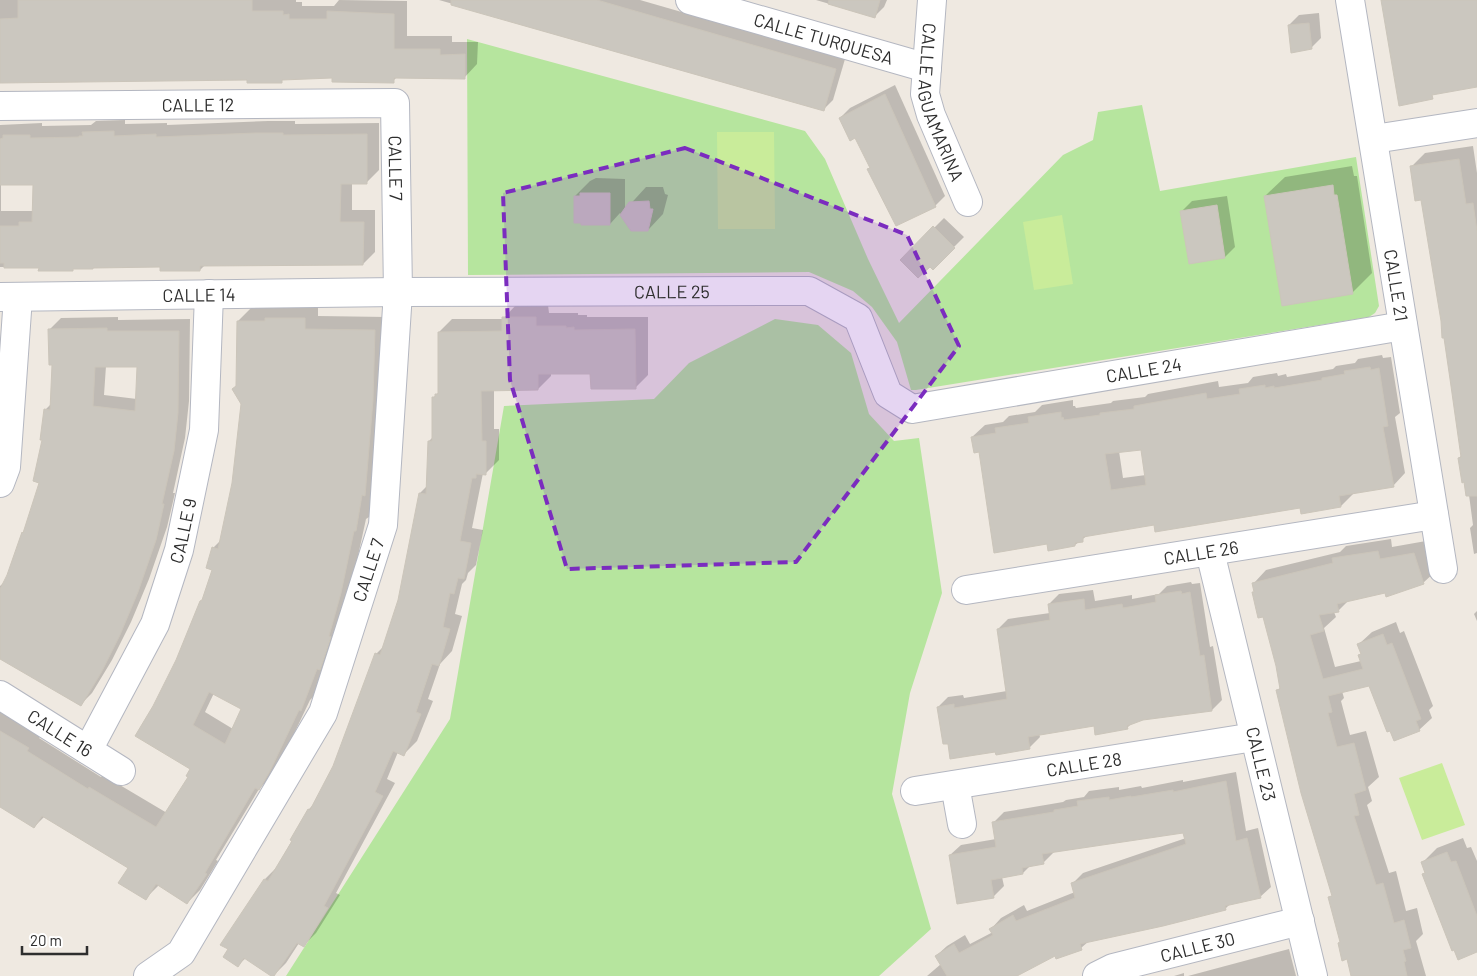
<svg xmlns="http://www.w3.org/2000/svg" width="1477" height="976" font-family="Barlow,sans-serif">
<rect width="100%" height="100%" fill="#efe9e1"/>
<g fill="#b6e59e">
<polygon points="467,39 805,131 825,159 868,259 899,323 1063,155 1093,140 1098,112 1142,105 1160,191 1356,157 1379,306 1375,313 1369,317 916,390 911,390 897,342 872,307 853,291 809,272 468,275"/>
<polygon points="775,319 818,325 851,353 869,414 894,441 919,438 942,593 910,693 892,794 931,929 879,976 286,976 450,719 504,406 654,399 689,363"/>
</g>
<g fill="#c9ec9a">
<polygon points="717,132 774,132 775,229 718,229"/>
<polygon points="1062,215 1073,284 1034,290 1023,222"/>
<polygon points="1442,763 1465,825 1422,840 1399,778"/>
</g>
<g fill="#0003" fill-rule="evenodd">
<polygon points="0,0 296,0 296,2 302,2 302,6 334,6 339,0 407,1 407,36 452,36 452,42 478,42 477,64 464,78 397,77 393,81 333,77 284,78 281,81 248,79 0,82"/>
<polygon points="439,0 640,0 845,59 833,100 823,110"/>
<polygon points="816,0 887,0 884,7 874,17"/>
<polygon points="1319,13 1321,38 1311,48 1289,25 1299,15"/>
<polygon points="895,85 945,196 935,206 856,136 840,118 850,108"/>
<path d="M125,120V124L167,123V125L268,121H295V124L379,123V170L367,182L352,183V210H375V252L363,264L205,265L200,270L162,266L74,268L72,270L40,267H0V125L42,123V126L91,125L96,121ZM1,184H34L33,211H1Z"/>
<polygon points="1473,146 1477,173 1477,553 1474,554 1470,528 1473,525 1467,480 1459,458 1462,455 1442,321 1422,199 1411,167 1425,153"/>
<polygon points="1352,166 1354,176 1357,176 1372,273 1352,293 1265,196 1285,177"/>
<polygon points="596,178 625,179 625,210 646,187 663,187 665,194 668,195 663,214 648,230 632,229 620,213 610,224 575,196 590,181"/>
<polygon points="1227,196 1235,247 1225,257 1182,211 1192,201"/>
<polygon points="944,218 964,237 933,268 930,265 902,260"/>
<path d="M318,305V316L387,317L374,485L369,517L366,519L353,579L327,661L313,697L310,700L283,757L272,776L259,789L216,860L218,861L200,890L187,903L159,885L145,899L130,868L45,816L34,827L0,787V707L41,735L39,738L101,777L103,775L167,813L190,777L191,768L154,706L177,660L203,599L214,569L213,548L221,540L233,484L243,404L238,385V321L251,308H277L279,306ZM214,693L242,708L233,729L205,712Z"/>
<polygon points="516,305 548,305 549,313 578,313 578,315 587,315 587,317 648,317 648,375 635,388 592,373 551,373 551,376 538,389 494,389 494,429 499,429 499,460 486,473 483,473 472,528 483,530 476,565 468,573 466,580 462,584 455,614 462,616 452,651 440,664 428,699 433,701 417,741 404,754 398,752 387,779 395,783 336,893 340,895 316,933 303,946 299,943 286,963 273,976 246,958 237,966 265,879 278,866 309,809 316,802 334,766 376,654 385,645 399,600 420,493 428,485 429,441 433,437 433,398 440,391 439,332 452,319 503,319"/>
<path d="M118,317V320L190,319L189,401L185,438L173,493H175L167,527L149,579L131,622L112,660L92,693L80,705L0,657V586L7,580L23,533L25,530L41,482L45,410L52,403L54,364L49,330L61,318ZM139,365L137,399L104,395L106,366Z"/>
<path d="M1382,355L1383,358L1391,357L1400,413L1395,417L1405,473L1393,486L1354,493L1341,506H1301L1155,524L1088,535L1075,545L1048,543L980,451L972,437L985,425L1003,422L1009,416L1035,412L1042,405L1073,400V406H1075L1076,408L1111,403L1113,401L1145,397L1148,394L1218,381L1219,387L1248,383L1253,377L1277,373L1278,376L1286,374L1287,377L1333,369L1336,366L1355,363L1358,359ZM1142,449L1146,475L1123,478L1119,451Z"/>
<polygon points="1391,539 1392,547 1426,541 1436,571 1423,583 1349,600 1338,611 1334,612 1336,617 1324,628 1335,667 1361,661 1362,653 1359,644 1372,632 1396,622 1400,633 1404,631 1433,706 1429,710 1432,718 1419,730 1370,685 1342,691 1344,698 1341,701 1350,735 1366,731 1379,777 1368,787 1372,801 1367,805 1389,873 1396,871 1406,911 1417,908 1423,934 1416,941 1426,976 1353,976 1330,898 1333,895 1277,691 1281,687 1277,666 1254,583 1266,570 1340,552 1346,546"/>
<polygon points="1191,582 1192,584 1200,583 1210,647 1213,646 1222,700 1212,710 1143,719 1133,722 1127,728 1095,724 1039,734 1040,737 1030,747 997,753 996,751 949,742 938,707 948,697 963,695 964,698 1007,691 998,629 1008,619 1050,613 1049,604 1059,594 1093,590 1095,601 1132,595 1132,599 1159,594 1167,586"/>
<polygon points="1477,611 1477,621 1474,614"/>
<polygon points="1236,772 1246,831 1258,828 1271,887 1260,897 1230,904 1225,909 1089,941 1081,948 1055,954 1015,976 927,976 941,964 936,956 947,946 965,935 970,944 993,932 991,929 1001,918 1024,905 1027,911 1075,892 1072,884 1083,873 1186,838 1184,830 1054,852 1043,863 1031,865 1023,873 1002,877 1004,886 993,897 950,855 961,845 996,839 993,823 1004,812 1063,802 1066,800 1084,797 1089,791 1119,787 1119,790 1141,786 1142,788 1183,780 1183,782"/>
<polygon points="1463,838 1467,848 1471,847 1477,861 1477,951 1426,872 1422,863 1437,848"/>
<polygon points="1289,949 1296,976 1188,976"/>
<polygon points="1184,973 1184,976 1174,976"/>
</g>
<g fill="#cbc7bf" stroke="#cbc5ba" fill-rule="evenodd">
<polygon points="18,0 252,0 252,11 283,11 283,15 289,14 289,19 327,19 327,11 394,14 394,49 440,49 440,55 465,54 465,79 394,78 394,83 332,82 332,78 282,80 282,83 247,83 247,80 0,83 0,19 18,18"/>
<polygon points="451,0 597,0 836,69 824,111 451,5"/>
<polygon points="829,0 880,0 875,18 828,4"/>
<polygon points="1381,0 1477,0 1477,87 1432,95 1433,99 1399,106"/>
<polygon points="1309,23 1312,49 1291,53 1288,25"/>
<polygon points="885,94 936,207 896,226 867,169 870,168 855,138 850,141 839,118"/>
<polygon points="114,131 114,136 156,134 156,137 255,133 283,133 283,135 367,134 367,184 341,184 340,222 364,222 363,265 200,266 200,271 160,271 160,267 93,268 93,269 73,269 73,271 38,271 39,268 4,268 4,263 0,263 0,226 19,226 19,222 32,222 33,185 0,185 0,139 3,138 3,135 30,135 30,138 79,137 79,136 83,136 82,132"/>
<polygon points="1459,159 1466,204 1473,203 1477,231 1477,496 1466,496 1464,482 1462,483 1458,458 1461,457 1450,379 1444,338 1442,338 1441,321 1421,200 1415,201 1410,166"/>
<polygon points="1333,185 1334,195 1337,195 1353,294 1282,306 1264,196"/>
<polygon points="580,193 610,193 610,225 581,225 581,223 574,223 574,196 580,196"/>
<polygon points="649,201 650,209 653,209 648,231 631,231 620,215 629,202"/>
<polygon points="1217,205 1225,258 1189,264 1180,211"/>
<polygon points="933,226 955,248 933,270 930,267 918,278 900,260"/>
<polygon points="502,317 536,317 536,326 566,326 566,328 574,327 574,330 635,329 636,389 591,389 590,374 538,374 538,390 481,391 482,441 486,441 486,475 476,474 476,478 472,478 460,541 471,543 464,579 458,578 454,594 450,593 443,627 450,629 439,666 432,664 416,712 421,714 404,756 393,751 375,792 383,796 324,906 328,908 304,947 297,943 274,976 271,976 244,958 238,967 223,957 228,949 220,945 264,879 268,881 292,841 290,840 308,809 310,810 333,766 375,653 380,655 398,600 419,493 426,494 428,441 432,441 432,397 435,397 435,394 438,394 438,332 502,331"/>
<path d="M265,318H305V329L375,330L373,400L365,496L362,495L356,531H354L341,593L329,636L331,637L320,670L317,669L301,711L299,710L270,771L259,790L255,788L205,873L207,874L187,904L156,884L146,900L118,883L128,868L42,816L34,828L0,807V731L29,748L27,751L88,789L89,787L156,827L188,777L186,776L190,769L135,736L153,706L176,660L200,601L202,600L212,570L206,568L212,547L218,549L232,483L241,404L232,389L236,386L237,321H265ZM209,692L241,709L225,744L193,725Z"/>
<path d="M107,328V331H179L178,413L174,451L162,504H164L156,540L138,592L120,635L101,673L81,706L0,659V589L7,575L22,532L23,533L39,483L33,481L42,440H40L44,409L50,410L52,365H49L48,329ZM95,367H137L135,411L93,406Z"/>
<path d="M1370,367L1371,370L1379,368L1388,426L1383,427L1394,487L1339,496L1341,507L1301,514L1300,508L1155,532L1154,525L1083,537V542L1075,543V546L1048,551L1047,544L994,553L979,452L974,453L971,437L996,433L995,428L1029,423L1028,417L1061,412V418L1063,417L1064,420L1100,415V413L1134,409V406L1206,393L1207,399L1240,394L1239,389L1265,385V388L1274,386V388L1322,380V378L1345,374L1344,371ZM1141,450L1146,485L1111,490L1105,454Z"/>
<polygon points="1378,551 1380,559 1414,553 1424,584 1386,597 1385,593 1337,604 1339,612 1319,615 1324,631 1310,635 1323,679 1363,669 1358,655 1361,654 1357,644 1383,634 1387,645 1392,643 1421,719 1416,721 1420,731 1394,741 1390,731 1387,732 1369,686 1328,696 1332,712 1328,713 1337,747 1354,743 1366,790 1354,794 1359,815 1354,816 1376,885 1383,883 1394,923 1404,920 1411,948 1403,950 1406,961 1404,962 1407,976 1351,976 1347,959 1342,961 1338,943 1340,942 1328,897 1332,896 1301,793 1276,690 1280,689 1276,666 1263,617 1258,618 1252,592 1254,592 1252,583 1333,563 1332,558"/>
<polygon points="1181,591 1182,594 1190,592 1200,656 1204,655 1212,711 1143,720 1127,726 1128,729 1095,735 1094,726 1028,737 1030,749 996,755 995,752 950,759 948,744 943,744 937,707 954,704 954,708 1007,699 997,629 1050,620 1048,604 1084,599 1085,610 1122,604 1123,608 1156,602 1155,595"/>
<polygon points="1226,781 1236,841 1247,838 1261,898 1225,906 1226,910 1163,926 1080,944 1082,950 1056,959 1055,956 1017,976 947,976 935,956 954,944 959,953 993,935 989,929 1013,915 1016,921 1075,898 1071,883 1186,844 1183,833 1042,854 1044,864 1022,868 1023,874 991,880 994,898 957,904 949,855 996,847 992,822 1054,812 1054,810 1078,806 1077,801 1109,797 1109,800 1131,796 1131,797 1173,790 1173,792"/>
<polygon points="1447,852 1451,862 1456,861 1477,916 1477,952 1458,960 1454,950 1452,951 1422,874 1425,873 1421,862"/>
</g>
<g fill="none" stroke-linecap="round" stroke-linejoin="round">
<defs>
<g id="minor">
<path id="s1" d="M690,0L927,68"/>
<path id="s2" d="M932,0L925,94L931,115L968,202"/>
<path id="s3" d="M1350,0L1443,569"/>
<path id="s4" d="M0,106L395,103L398,292L383,525L323,713L181,953L148,976"/>
<polyline points="1374,139 1477,123"/>
<path id="s5" d="M0,297L398,292L809,291L858,318L888,394L912,409L1403,326"/>
<polyline points="0,483 6,467 18,297"/>
<path id="s6" d="M1210,552L1313,976"/>
<path id="s7" d="M966,590L1434,515"/>
<path id="s8" d="M0,695L121,771"/>
<path id="s9" d="M88,750L155,624L179,550L204,430L209,294"/>
<polyline points="955,785 962,824"/>
<path id="s10" d="M915,791L1254,737"/>
<path id="s11" d="M1097,976L1113,968L1300,921"/>
</g>
</defs>
<use href="#minor" stroke="#b4b7c1" stroke-width="30"/>
<use href="#minor" stroke="#fff" stroke-width="28"/>
</g>
<path fill="#7b2cbf" fill-opacity="0.2" stroke="#7b2cbf" stroke-width="4" stroke-dasharray="10 6" stroke-linejoin="round" d="M685,148L907,235L959,346L796,562L567,569L510,380L503,193Z"/>
<g text-anchor="middle" dominant-baseline="central" stroke-width="5" stroke-linejoin="round" paint-order="stroke">
<g font-size="18" fill="#2e2e2e" stroke="#fff">
<text stroke="none"><textPath href="#s1" startOffset="139">CALLE TURQUESA</textPath></text>
<text stroke="none"><textPath href="#s2" startOffset="105">CALLE AGUAMARINA</textPath></text>
<text stroke="none"><textPath href="#s4" startOffset="198">CALLE 12</textPath></text>
<text stroke="none"><textPath href="#s4" startOffset="460">CALLE 7</textPath></text>
<text stroke="none"><textPath href="#s3" startOffset="289">CALLE 21</textPath></text>
<text stroke="none"><textPath href="#s5" startOffset="672">CALLE 25</textPath></text>
<text stroke="none"><textPath href="#s5" startOffset="199">CALLE 14</textPath></text>
<text stroke="none"><textPath href="#s5" startOffset="1210">CALLE 24</textPath></text>
<text stroke="none"><textPath href="#s9" startOffset="240">CALLE 9</textPath></text>
<text stroke="none"><textPath href="#s7" startOffset="238">CALLE 26</textPath></text>
<text transform="translate(368 570) rotate(-72)">CALLE 7</text>
<text stroke="none"><textPath href="#s8" startOffset="71">CALLE 16</textPath></text>
<text stroke="none"><textPath href="#s10" startOffset="171">CALLE 28</textPath></text>
<text stroke="none"><textPath href="#s6" startOffset="218">CALLE 23</textPath></text>
<text stroke="none"><textPath href="#s11" startOffset="105">CALLE 30</textPath></text>
</g>
</g>
<path d="M22 946v8h65v-8" fill="none" stroke="#2e2e2e" stroke-width="2.5"/>
<text x="30" y="946" font-size="15" fill="#2e2e2e" stroke="#ffffff" stroke-width="4" paint-order="stroke">20 m</text>
</svg>
